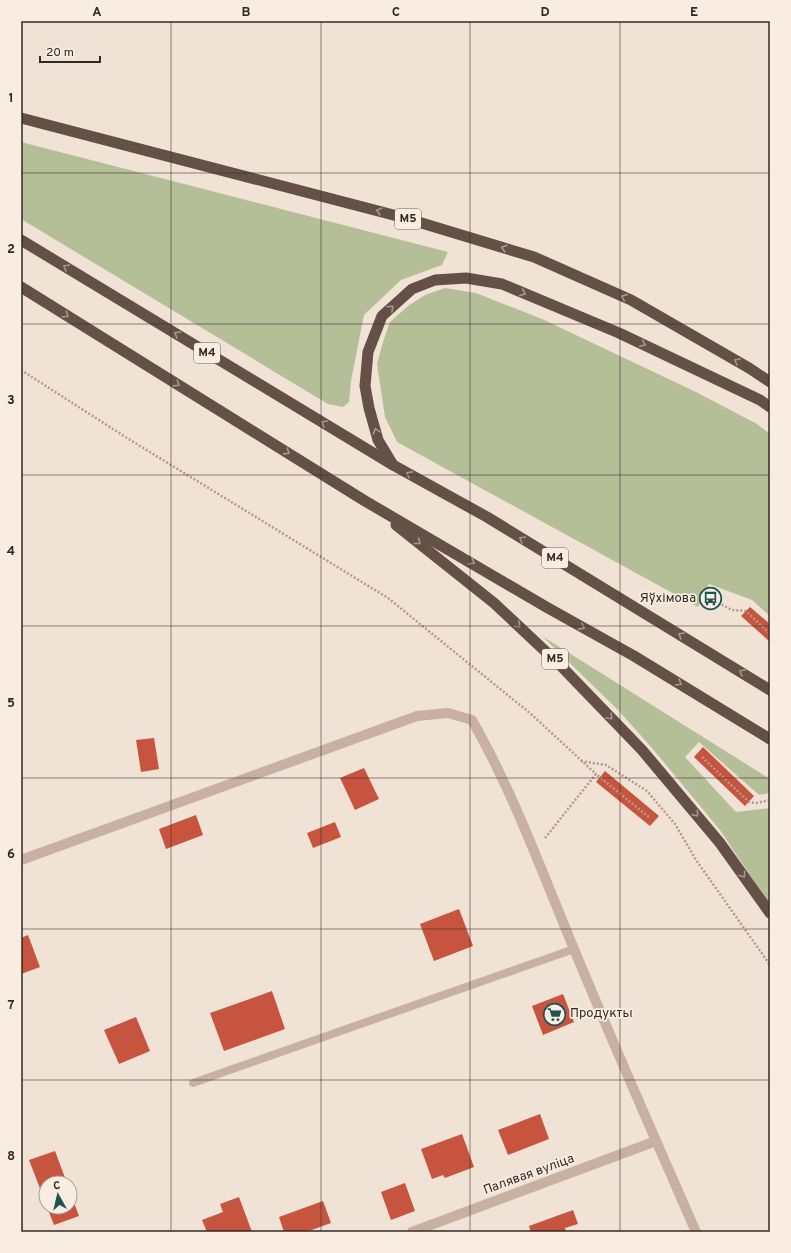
<svg xmlns="http://www.w3.org/2000/svg" width="791" height="1253" font-family="Overpass,sans-serif">
<rect width="100%" height="100%" fill="#f1e2d6"/>
<g fill="#b5bf97">
<polygon points="21,142 448,252 442,265 401,280 364,315 351,381 349,402 343,407 328,404 21,219"/>
<polygon points="445,288 476,293 542,319 696,392 757,424 770,434 770,616 752,600 709,584 698,607 397,442 385,417 377,364 383,342 390,322 408,306 425,295"/>
<polygon points="542,636 770,779 770,793 759,795 699,742 685,757 736,812 770,808 770,905 720,830 652,748 618,710"/>
</g>
<g fill="#c7543e">
<polygon points="750,607 770,624 770,642 741,616"/>
<polygon points="154,738 159,769 141,772 136,740"/>
<polygon points="703,747 754,796 745,806 694,757"/>
<polygon points="364,768 379,799 355,810 340,778"/>
<polygon points="605,771 659,816 650,826 596,782"/>
<polygon points="196,815 203,835 166,849 159,829"/>
<polygon points="335,822 341,837 313,848 307,833"/>
<polygon points="459,909 473,946 434,961 420,924"/>
<polygon points="28,935 40,967 21,974 21,938"/>
<polygon points="272,991 285,1029 224,1051 210,1013"/>
<polygon points="563,994 574,1022 543,1035 532,1006"/>
<polygon points="136,1017 150,1051 119,1064 104,1030"/>
<polygon points="540,1114 549,1139 508,1155 498,1130"/>
<polygon points="462,1134 474,1167 445,1178 443,1175 432,1179 421,1149"/>
<polygon points="55,1151 67,1183 46,1183 46,1204 29,1160"/>
<polygon points="405,1183 415,1211 391,1220 381,1192"/>
<polygon points="70,1192 79,1216 54,1225 47,1207 70,1207"/>
<polygon points="239,1197 252,1232 207,1232 202,1220 223,1212 220,1204"/>
<polygon points="323,1201 331,1223 306,1232 284,1232 279,1217"/>
<polygon points="573,1210 578,1224 565,1228 566,1232 531,1232 529,1226"/>
</g>
<g fill="none" stroke-linecap="round" stroke-linejoin="round">
<g stroke="#b49a8d" stroke-width="2.5" stroke-dasharray="2 2" stroke-linecap="butt">
<polyline points="21,370 127,438 388,598 531,714 596,774"/>
<polyline points="711,599 732,610 746,611 770,634"/>
<polyline points="702,757 749,802 756,803 770,800"/>
<polyline points="581,761 606,765 647,791 675,824 696,860 770,965"/>
<polyline points="545,838 596,774 650,818"/>
</g>
<polyline stroke="#c8b1a3" stroke-width="8" points="193,1083 574,949"/>
<g stroke="#c8b1a3" stroke-width="10">
<path d="M21,860L417,716L448,713L472,720C513,792 542,872 574,949C613,1044 655,1138 696,1232"/>
<polyline points="412,1232 656,1141"/>
</g>
<g stroke="#655048" stroke-width="11">
<polyline points="21,118 405,218 534,257 631,300 749,368 770,382"/>
<polyline points="21,240 393,465 487,517 770,690"/>
<polyline points="21,287 365,501 548,608 634,656 770,739"/>
<polyline points="393,465 378,440 369,408 365,386 368,352 382,316 412,289 435,280 466,278 502,284 619,333 760,400 770,407"/>
<polyline points="396,525 494,603 560,665 642,750 720,843 770,913"/>
</g>
</g>
<defs><path id="oneway-chevron" d="M-2-3.5L2.5 0L-2 3.5" fill="none" stroke-width="1.6" stroke-linecap="round" stroke-linejoin="round"/></defs>
<g stroke="#a8978d">
<use href="#oneway-chevron" transform="translate(379 211) rotate(-165)"/>
<use href="#oneway-chevron" transform="translate(504 248) rotate(-163)"/>
<use href="#oneway-chevron" transform="translate(66 267) rotate(-149)"/>
<use href="#oneway-chevron" transform="translate(523 293) rotate(23)"/>
<use href="#oneway-chevron" transform="translate(624 297) rotate(-156)"/>
<use href="#oneway-chevron" transform="translate(391 308) rotate(-43)"/>
<use href="#oneway-chevron" transform="translate(66 315) rotate(32)"/>
<use href="#oneway-chevron" transform="translate(177 334) rotate(-149)"/>
<use href="#oneway-chevron" transform="translate(643 344) rotate(25)"/>
<use href="#oneway-chevron" transform="translate(737 361) rotate(-150)"/>
<use href="#oneway-chevron" transform="translate(177 384) rotate(32)"/>
<use href="#oneway-chevron" transform="translate(324 423) rotate(-149)"/>
<use href="#oneway-chevron" transform="translate(376 431) rotate(-107)"/>
<use href="#oneway-chevron" transform="translate(287 452) rotate(32)"/>
<use href="#oneway-chevron" transform="translate(409 474) rotate(-151)"/>
<use href="#oneway-chevron" transform="translate(522 539) rotate(-149)"/>
<use href="#oneway-chevron" transform="translate(418 542) rotate(39)"/>
<use href="#oneway-chevron" transform="translate(472 562) rotate(31)"/>
<use href="#oneway-chevron" transform="translate(518 625) rotate(43)"/>
<use href="#oneway-chevron" transform="translate(582 627) rotate(29)"/>
<use href="#oneway-chevron" transform="translate(681 635) rotate(-149)"/>
<use href="#oneway-chevron" transform="translate(742 672) rotate(-149)"/>
<use href="#oneway-chevron" transform="translate(679 683) rotate(31)"/>
<use href="#oneway-chevron" transform="translate(610 717) rotate(46)"/>
<use href="#oneway-chevron" transform="translate(696 814) rotate(50)"/>
<use href="#oneway-chevron" transform="translate(743 875) rotate(54)"/>
</g>
<path fill="none" stroke="#332825" stroke-width="1" stroke-opacity="0.55" d="M171,21V1232M321,21V1232M470,21V1232M620,21V1232M21,173H770M21,324H770M21,475H770M21,626H770M21,778H770M21,929H770M21,1080H770"/>
<defs>
<symbol id="bus-ring" viewBox="-11 -11 22 22"><circle r="9.5" fill="#f9ede2" stroke="#1a5554" stroke-width="1.5"/><path d="M-5-6H5V4H4V6H2V4H-2V6H-4V4H-5ZM-3.5-4V0h7V-4ZM-3.5 1.2v1.5H-2V1.2ZM2 1.2v1.5H3.5V1.2Z" fill="#1a5554"/></symbol>
<symbol id="supermarket-ring" viewBox="-11 -11 22 22"><circle r="9.5" fill="#f9ede2" stroke="#1a5554" stroke-width="1.5"/><path d="M-6-5.5h2.5l.6 2H6L4.5 2H-2.5L-4.4-4H-6ZM-1.5 3.2a1.3 1.3 0 1 0 .1 0ZM3 3.2a1.3 1.3 0 1 0 .1 0Z" fill="#1a5554"/></symbol>
</defs>
<g fill-rule="evenodd">
<use href="#bus-ring" x="698" y="586" width="25" height="25"/>
<use href="#supermarket-ring" x="542" y="1002" width="25" height="25"/>
</g>
<g text-anchor="middle" dominant-baseline="central" stroke-width="3.5" stroke-linejoin="round" paint-order="stroke">
<g fill="#f9ede2" stroke="#6e635e" stroke-width="1">
<rect x="395" y="209" width="26" height="20" rx="3"/>
<rect x="194" y="343" width="26" height="20" rx="3"/>
<rect x="542" y="548" width="26" height="20" rx="3"/>
<rect x="542" y="649" width="26" height="20" rx="3"/>
</g>
<g font-size="12" font-weight="bold" fill="#332825">
<text x="408" y="219">М5</text>
<text x="207" y="353">М4</text>
<text x="555" y="558">М4</text>
<text x="555" y="659">М5</text>
</g>
<g font-size="13" fill="#332825" stroke="#f9ede2" text-anchor="end">
<text x="696" y="599">Яўхімова</text>
<text x="570" y="1014" text-anchor="start">Продукты</text>
</g>
<g font-size="13" fill="#332825" stroke="#f9ede2">
<text transform="translate(529 1175) rotate(-20)">Палявая вуліца</text>
</g>
</g>
<rect width="791" height="1253" fill="none" stroke="#f9ede2" stroke-width="44"/>
<g transform="translate(58 1195) rotate(352)"><circle r="19" fill="#f9ede2" stroke="#aa9e96"/>
<path d="M0-3L7 15L0 10L-7 15Z" fill="#1a5554"/>
<text y="-6" font-size="11" font-weight="bold" text-anchor="middle" fill="#332825">С</text>
</g>
<path d="M40 56v6h60v-6" fill="none" stroke="#332825" stroke-width="2"/>
<text x="46" y="56" font-size="12" fill="#332825" stroke="#f9ede2" stroke-width="3" paint-order="stroke">20 m</text>
<rect x="22" y="22" width="747" height="1209" fill="none" stroke="#332825" stroke-width="1.5"/>
<g font-size="13" text-anchor="middle" font-weight="bold" fill="#332825">
<text x="97" y="16">A</text>
<text x="246" y="16">B</text>
<text x="396" y="16">C</text>
<text x="545" y="16">D</text>
<text x="694" y="16">E</text>
<text x="11" y="102">1</text>
<text x="11" y="253">2</text>
<text x="11" y="404">3</text>
<text x="11" y="555">4</text>
<text x="11" y="707">5</text>
<text x="11" y="858">6</text>
<text x="11" y="1009">7</text>
<text x="11" y="1160">8</text>
</g>
</svg>
